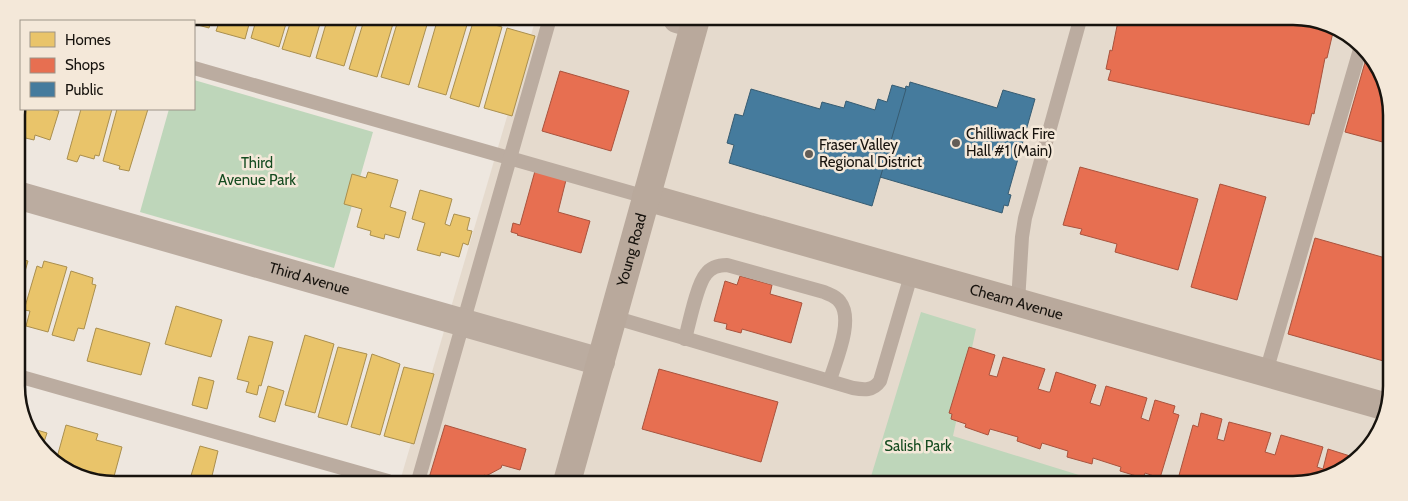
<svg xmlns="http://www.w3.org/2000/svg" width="1408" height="501" font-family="Cabin,sans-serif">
<rect width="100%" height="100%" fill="#eee7df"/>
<polygon fill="#e5dacd" points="536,18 1324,21 1367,50 1391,102 1387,417 1353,464 1299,485 400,481"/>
<g fill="#bed6ba">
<polygon points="194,80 373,132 334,268 140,212 169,109 194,109"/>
<polygon points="921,312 976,329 953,436 1108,484 869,483"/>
</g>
<g fill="#e9c46a" stroke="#aa8f4e">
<polygon points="182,17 212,17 209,28 194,24 194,21 181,20"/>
<polygon points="221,17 251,17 245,39 216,31"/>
<polygon points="257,17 288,17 279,47 251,38"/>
<polygon points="292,17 322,17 310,57 282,49"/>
<polygon points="328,17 359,17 344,66 316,58"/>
<polygon points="365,17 395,17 377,77 349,69"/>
<polygon points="399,17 429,18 409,85 381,77"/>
<polygon points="438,18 469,18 446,95 418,87"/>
<polygon points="474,19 502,27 479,107 450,98"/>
<polygon points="507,28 535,36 512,116 484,108"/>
<polygon points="20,100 21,109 50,109 59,111 50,140 35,135 34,140 17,136 17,112"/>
<polygon points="81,109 112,109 99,156 95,155 94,159 80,155 77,162 67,159"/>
<polygon points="117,109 148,109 129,171 119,169 120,166 103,161"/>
<polygon points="368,172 398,180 390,207 406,212 399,238 385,234 384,239 370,235 371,231 357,227 362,209 344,204 352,174 366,178"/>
<polygon points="420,190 452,199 445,224 450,226 454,214 470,218 467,230 472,231 468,245 463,243 459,257 441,252 440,256 417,250 425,223 412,219"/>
<polygon points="17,258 28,261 18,296 18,295"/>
<polygon points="44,261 67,267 48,332 26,326 30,311 24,310 37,266 42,268"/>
<polygon points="71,271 93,278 92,284 96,285 84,329 78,328 74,341 52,335"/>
<polygon points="176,306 222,320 211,357 165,344"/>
<polygon points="96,328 150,343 141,375 87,361"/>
<polygon points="305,335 334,344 315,413 285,405"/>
<polygon points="249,336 273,342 261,386 259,385 257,395 246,392 249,382 237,379"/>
<polygon points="338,347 367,354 347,425 318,417"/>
<polygon points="372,354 400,364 380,435 351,427"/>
<polygon points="404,367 434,374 414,444 384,436"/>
<polygon points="199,377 214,381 207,409 192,405"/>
<polygon points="268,386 284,391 275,422 259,417"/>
<polygon points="66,425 98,434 96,440 122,447 113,480 84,480 56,461"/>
<polygon points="30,428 47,433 41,451"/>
<polygon points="200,446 218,451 211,480 190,479"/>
</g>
<g fill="#e76f51" stroke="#a9533d">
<polygon points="1118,21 1324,21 1334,28 1327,58 1325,58 1314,114 1312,113 1309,125 1108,80 1111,70 1106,69 1110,50 1112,51"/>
<polygon points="1368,52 1391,102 1390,144 1345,132"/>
<polygon points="560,71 629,91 611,151 542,131"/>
<polygon points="1080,167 1198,199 1178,270 1115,252 1117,244 1080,234 1082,229 1063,225"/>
<polygon points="535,171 566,180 558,212 590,221 581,253 517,235 518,234 511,232 513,223 520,225"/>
<polygon points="1220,184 1266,197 1237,300 1191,287"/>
<polygon points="1315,238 1389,259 1387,362 1288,334"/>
<polygon points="740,276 772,285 770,294 802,303 791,343 742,329 741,333 726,329 727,324 714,321 725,281 737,285"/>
<polygon points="969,347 995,355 989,375 997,377 1003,357 1045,369 1038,389 1048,392 1050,392 1056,372 1096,385 1090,403 1100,406 1106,386 1147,398 1141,418 1149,421 1155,400 1175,406 1173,413 1179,415 1160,478 1145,473 1143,478 1120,471 1121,467 1093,458 1092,464 1067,457 1068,451 1042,443 1040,449 1017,441 1018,437 990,429 988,435 965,427 966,424 951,419 952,414 949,413"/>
<polygon points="659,369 778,402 761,462 642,429"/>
<polygon points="1201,413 1222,419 1217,439 1224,441 1229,422 1271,433 1265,452 1275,455 1281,435 1323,447 1317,467 1323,469 1328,449 1350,456 1347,466 1299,485 1193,484 1178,479 1193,425 1198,427"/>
<polygon points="445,425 526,449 520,470 502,465 501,468 486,476 484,475 482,481 441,481 429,478"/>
</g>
<g fill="#457b9d" stroke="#375c72">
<polygon points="910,82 997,108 1003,90 1035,99 1008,194 1011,195 1008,206 1004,205 1002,213 880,177 906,86 909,87"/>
<polygon points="892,85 906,89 872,206 729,163 734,145 727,143 735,114 743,116 751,89 820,109 822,102 844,108 846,101 875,110 878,99 887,102"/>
</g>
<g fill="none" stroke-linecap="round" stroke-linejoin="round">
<g stroke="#bbaca0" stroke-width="14">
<polyline points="194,68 646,197"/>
<polyline points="1018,302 1022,237 1025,218 1080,20"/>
<path d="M613,317L853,388C864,390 873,391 880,381L912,272"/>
<path d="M685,339C689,324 697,284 706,274C711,267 719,265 727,265L824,292C830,295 836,296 840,302C854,320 836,360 830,380"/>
<polyline points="1266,372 1361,46"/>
<polyline points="18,376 388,481"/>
<polyline points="418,481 550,18"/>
</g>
<g stroke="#bbaca0" stroke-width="28">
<polyline points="677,19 694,24"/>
<path id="s1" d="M17,195L601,362"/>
</g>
<g stroke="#b9a99c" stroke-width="28">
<path id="s2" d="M646,197L1387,407"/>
<path id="s3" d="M567,482L696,19"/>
</g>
</g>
<g fill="#625d57" stroke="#f4e8d9" stroke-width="2">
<circle cx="956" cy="143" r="5"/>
<circle cx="809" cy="154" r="5"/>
</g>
<g text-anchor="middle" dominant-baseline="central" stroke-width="5" stroke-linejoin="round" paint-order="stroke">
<g font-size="15" fill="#17130e" stroke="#f4e8d9" text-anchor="start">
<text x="966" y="134">Chilliwack Fire<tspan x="966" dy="17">Hall #1 (Main)</tspan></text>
<text x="819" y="145">Fraser Valley<tspan x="819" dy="17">Regional District</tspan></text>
</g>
<g font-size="15" fill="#154b20" stroke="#f4e8d9">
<text x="257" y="163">Third<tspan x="257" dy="17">Avenue Park</tspan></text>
<text x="918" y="446">Salish Park</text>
</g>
<g font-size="15" fill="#17130e" stroke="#f4e8d9">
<text stroke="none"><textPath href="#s3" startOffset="241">Young Road</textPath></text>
<text stroke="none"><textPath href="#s1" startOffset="304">Third Avenue</textPath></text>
<text stroke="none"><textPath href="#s2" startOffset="385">Cheam Avenue</textPath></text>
</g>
</g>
<path d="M0 0H1408V501H0ZM115 25H1293A90 90 0 0 1 1383 115V386A90 90 0 0 1 1293 476H115A90 90 0 0 1 25 386V115A90 90 0 0 1 115 25Z" fill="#f4e8d9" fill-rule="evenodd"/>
<path fill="none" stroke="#17130e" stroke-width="2.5" d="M115 25H1293A90 90 0 0 1 1383 115V386A90 90 0 0 1 1293 476H115A90 90 0 0 1 25 386V115A90 90 0 0 1 115 25Z"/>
<rect x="20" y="20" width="175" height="90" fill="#f4e8d9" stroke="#9c9388"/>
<rect x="30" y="32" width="25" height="15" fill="#e9c46a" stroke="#9c9388"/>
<text x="65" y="45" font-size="15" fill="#17130e">Homes</text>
<rect x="30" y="58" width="25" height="15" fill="#e76f51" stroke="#9c9388"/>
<text x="65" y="70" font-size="15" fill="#17130e">Shops</text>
<rect x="30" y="82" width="25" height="15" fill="#457b9d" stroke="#9c9388"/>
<text x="65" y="95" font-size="15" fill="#17130e">Public</text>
</svg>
